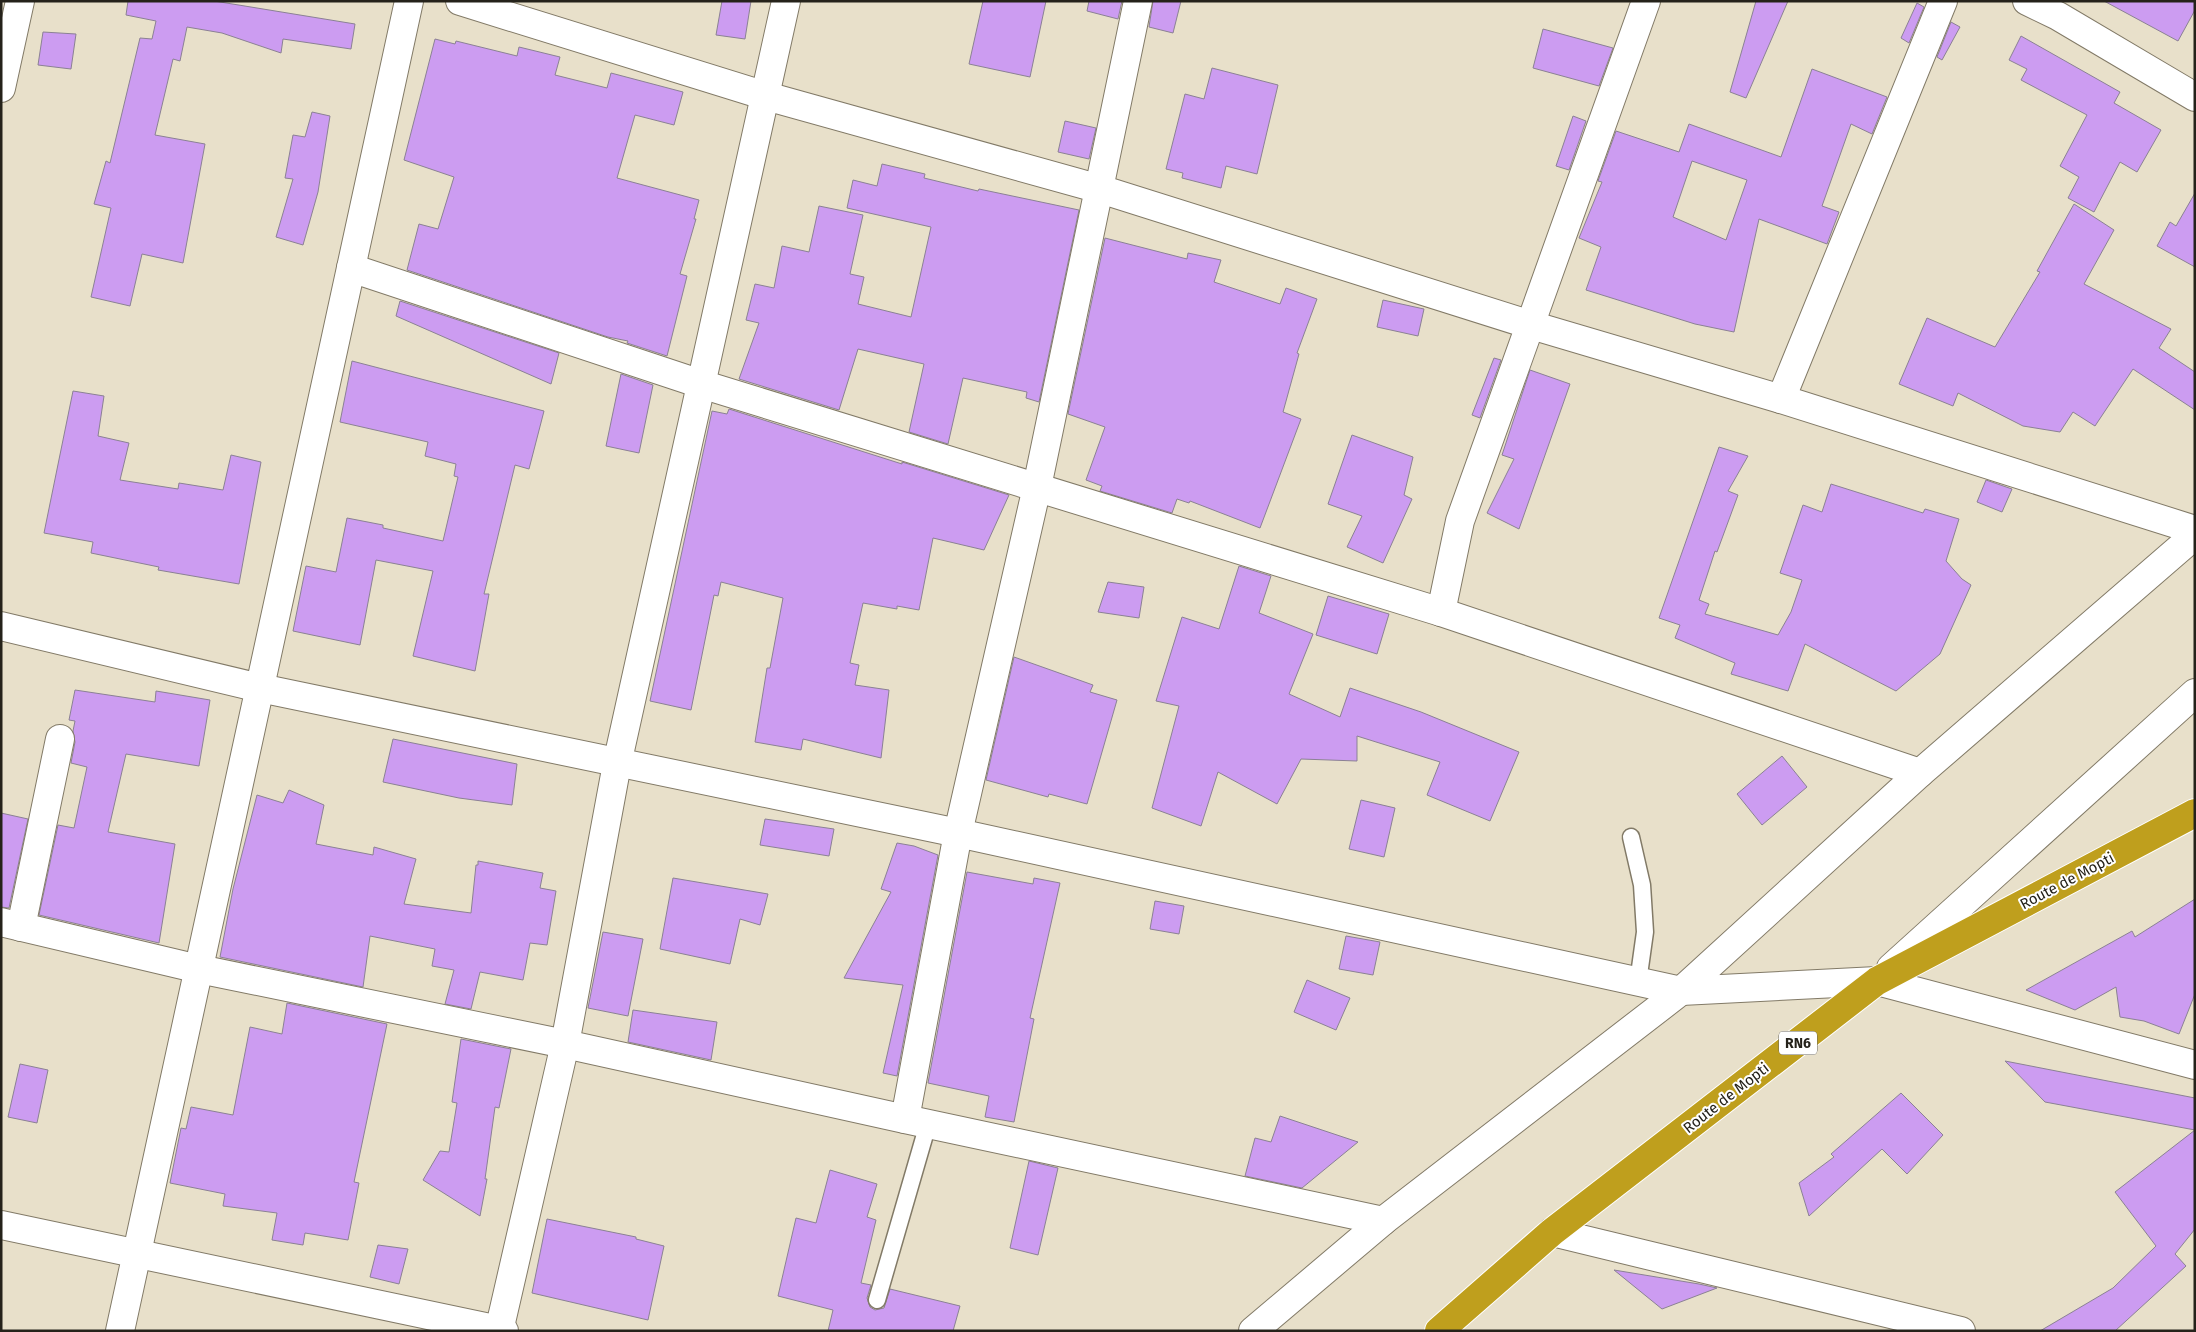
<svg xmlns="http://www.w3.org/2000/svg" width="2196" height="1332" font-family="'Fira Sans',sans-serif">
<rect width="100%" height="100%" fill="#e8e0ca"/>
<g fill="#cc9cf1" stroke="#8b8194" fill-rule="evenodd">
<polygon points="128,1 214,1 355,24 351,49 283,39 281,53 222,33 187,27 180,61 173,59 155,135 205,144 183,263 142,254 130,306 91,297 111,208 94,204 106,161 110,163 140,38 152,39 156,21 126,15"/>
<polygon points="722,1 751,1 745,39 716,35"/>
<polygon points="983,1 1046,1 1030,77 969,64"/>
<polygon points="1089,1 1122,1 1118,19 1087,11"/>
<polygon points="1153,1 1181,1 1173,33 1149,27"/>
<polygon points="1756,1 1788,1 1746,98 1730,92"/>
<polygon points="2104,1 2195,1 2195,10 2178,41"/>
<polygon points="1917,3 1924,7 1909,43 1901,38"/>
<polygon points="1951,22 1960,27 1942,60 1937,57"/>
<polygon points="1543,29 1613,48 1599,86 1533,68"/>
<polygon points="43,32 76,34 71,69 38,65"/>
<polygon points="2021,36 2120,92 2114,103 2161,130 2137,172 2120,162 2094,212 2068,198 2079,177 2060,166 2087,115 2021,80 2027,69 2009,60"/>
<polygon points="435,39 455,44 456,41 517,56 519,47 560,57 555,75 607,88 611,73 683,92 674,125 635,115 617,178 699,200 694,219 696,219 680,274 687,276 667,356 627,343 628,341 608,337 407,270 419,224 438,229 454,177 404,160"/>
<polygon points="1212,68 1278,85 1257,174 1226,166 1221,188 1182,178 1183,173 1166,169 1185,94 1204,99"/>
<path d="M1812,69L1887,97L1872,134L1851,124L1822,206L1839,212L1827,244L1759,219L1734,332L1695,324L1586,290L1601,247L1579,238L1602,182L1598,181L1616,131L1679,152L1689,124L1781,157ZM1692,161L1747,180L1726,240L1673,217Z"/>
<polygon points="312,112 330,116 318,192 303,245 276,237 293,179 285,178 293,135 305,137"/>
<polygon points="1573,116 1586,121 1569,170 1556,166"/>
<polygon points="1065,121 1096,128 1089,159 1058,152"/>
<polygon points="882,164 925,174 924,178 978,191 979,189 1079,210 1039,402 1026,398 1027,392 963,378 948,444 909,432 924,364 858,349 839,410 739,379 759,323 746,320 755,284 774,288 782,246 809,252 819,206 863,215 850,274 864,277 858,304 911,317 931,227 847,208 853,180 877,186"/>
<polygon points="2195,193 2195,267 2157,246 2170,222 2176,226"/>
<polygon points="2074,204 2114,230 2084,284 2171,329 2159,348 2195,372 2195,410 2133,369 2095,426 2073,412 2060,432 2023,426 1958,393 1953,406 1899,384 1927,318 1995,347 2040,272 2037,271"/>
<polygon points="1105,238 1187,259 1188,253 1221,260 1214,282 1280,304 1286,288 1317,299 1297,353 1299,354 1283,412 1301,419 1260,528 1190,501 1189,503 1177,499 1172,513 1100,491 1102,486 1086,480 1105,427 1068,414"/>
<polygon points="1383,300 1424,309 1418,336 1377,327"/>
<polygon points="400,301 559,353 551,384 396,316"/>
<polygon points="1494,358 1501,360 1480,418 1472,415"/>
<polygon points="352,361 544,411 529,469 515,465 484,594 489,594 475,671 413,656 433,571 376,560 360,645 293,631 306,566 336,572 347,518 383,525 383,528 443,541 458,477 454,476 456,464 425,456 428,442 340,422"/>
<polygon points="1530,370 1570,384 1519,529 1487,513 1514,459 1502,455"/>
<polygon points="621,374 653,385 639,453 606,446"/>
<polygon points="73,391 104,396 98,436 129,443 120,480 178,489 179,483 223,490 231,455 261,462 239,584 158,570 159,567 91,553 93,542 44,533"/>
<polygon points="729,409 902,464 902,462 1009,495 984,550 933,538 919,610 897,606 897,609 863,603 850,663 859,665 855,685 889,690 881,758 803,739 801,750 755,742 767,668 770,668 783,598 721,582 718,596 714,595 691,710 650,701 712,411 727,414"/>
<polygon points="1352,435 1413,457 1404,495 1412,499 1383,563 1347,547 1362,516 1328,504"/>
<polygon points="1719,447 1748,456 1728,491 1738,495 1717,552 1715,551 1699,600 1709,604 1705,614 1778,635 1791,612 1802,580 1780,573 1803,505 1822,512 1831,484 1923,513 1925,509 1959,519 1946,561 1962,579 1971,585 1940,654 1896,691 1805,644 1788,691 1731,674 1735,663 1675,638 1680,625 1659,618"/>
<polygon points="1986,480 2012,489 2002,512 1977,502"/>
<polygon points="1239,566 1271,576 1259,613 1313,634 1289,694 1340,717 1350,688 1421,712 1519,752 1490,821 1427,795 1440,762 1357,736 1357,761 1301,759 1277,804 1218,772 1201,826 1152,808 1179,706 1156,701 1182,617 1219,629"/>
<polygon points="1108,582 1144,587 1139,618 1098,612"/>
<polygon points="1328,596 1389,614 1377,654 1316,635"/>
<polygon points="1014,657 1093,685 1090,692 1117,700 1087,804 1049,794 1048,797 986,780"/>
<polygon points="75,690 155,702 156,691 210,700 199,766 126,754 108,832 175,844 159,943 39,915 58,825 74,828 87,767 71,763 75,742 73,731 75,721 69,720"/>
<polygon points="393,739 517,764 512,805 459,798 383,782"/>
<polygon points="1782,756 1807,787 1762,825 1737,794"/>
<polygon points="289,790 324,805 316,844 373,855 374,847 416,859 404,904 471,913 476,865 478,865 478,861 543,873 540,888 556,891 547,945 530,943 523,980 480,972 471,1009 445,1004 454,970 432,966 435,949 370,936 363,987 220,957 233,889 257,795 283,803"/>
<polygon points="1361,800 1395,808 1384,857 1349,849"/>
<polygon points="1,813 28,819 9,908 1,907"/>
<polygon points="765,819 834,829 829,856 760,845"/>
<polygon points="897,843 914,846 938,855 897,1076 883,1073 903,985 844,978 891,892 881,889"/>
<polygon points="967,872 1033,884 1034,878 1060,883 1030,1018 1034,1019 1014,1122 985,1117 989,1096 928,1083"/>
<polygon points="673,878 768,894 760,925 740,919 730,964 660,949"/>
<polygon points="2195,899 2195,994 2179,1034 2144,1021 2120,1017 2116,987 2075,1010 2026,990 2132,931 2135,937"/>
<polygon points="1155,901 1184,906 1179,934 1150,929"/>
<polygon points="603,932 643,939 628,1016 588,1008"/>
<polygon points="1346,936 1380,942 1373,975 1339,969"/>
<polygon points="1307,980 1350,998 1336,1030 1294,1012"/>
<polygon points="287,1003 387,1024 354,1182 359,1183 348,1240 305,1233 303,1245 272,1240 277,1213 223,1206 225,1194 170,1183 181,1128 186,1129 191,1107 233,1115 250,1027 282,1034"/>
<polygon points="633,1010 717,1022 711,1060 628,1042"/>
<polygon points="461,1039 511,1049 499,1108 495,1107 485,1179 487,1179 480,1216 423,1180 440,1151 449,1152 457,1103 452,1102"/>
<polygon points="2005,1061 2195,1098 2195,1130 2045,1102"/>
<polygon points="20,1064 48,1070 37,1123 8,1117"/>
<polygon points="1901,1093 1943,1135 1907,1174 1882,1149 1809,1216 1799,1183 1834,1157 1831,1154"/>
<polygon points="1280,1116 1358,1142 1302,1188 1245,1176 1255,1138 1271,1142"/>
<polygon points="2195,1130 2195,1229 2175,1254 2186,1266 2115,1331 2040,1331 2113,1288 2156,1246 2115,1192"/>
<polygon points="1029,1161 1058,1168 1038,1255 1010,1248"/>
<polygon points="830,1170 877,1184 867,1217 876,1220 861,1283 871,1285 867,1298 870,1307 875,1310 884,1308 890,1289 960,1306 953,1331 828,1331 833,1310 778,1296 796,1218 816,1223"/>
<polygon points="547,1219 636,1237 636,1239 664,1246 648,1320 532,1293"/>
<polygon points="378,1245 408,1249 399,1284 370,1277"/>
<polygon points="1614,1270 1699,1284 1717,1288 1662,1309"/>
</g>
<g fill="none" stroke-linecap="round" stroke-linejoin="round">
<defs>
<g id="lane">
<polyline points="1631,837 1642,885 1645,932 1638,982"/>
<polyline points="877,1300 928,1124"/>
</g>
<g id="street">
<polyline points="460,1 766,96 1100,189 1531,325 1781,399 2195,530"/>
<polyline points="2027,1 2058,16 2195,97"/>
<polyline points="1,88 20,1"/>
<polyline points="351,268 701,384 1441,612 1920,773"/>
<polyline points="1781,399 1943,1"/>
<polyline points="1441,612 1460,521 1646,1"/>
<polyline points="1,626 260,688 958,833 1681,991 1877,981 2195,1065"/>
<polyline points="1,922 199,969 565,1044 905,1119 1383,1221"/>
<polyline points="21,927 60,739"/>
<polyline points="1891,968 2195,693"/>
<polyline points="905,1119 958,833 1037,487 1138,1"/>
<polyline points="1,1225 504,1331"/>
<polyline points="1552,1232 1961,1331"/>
<polyline points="120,1331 409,1"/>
<polyline points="499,1331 565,1044 617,764 786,1"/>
<polyline points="1253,1331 1383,1221 1681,991 1920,773 2195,535"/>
</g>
<polyline id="highway" points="1439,1331 1552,1232 1877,981 2195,813"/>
</defs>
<use href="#lane" stroke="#827a67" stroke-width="19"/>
<use href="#street" stroke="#827a67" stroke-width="30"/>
<use href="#highway" stroke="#fff" stroke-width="30"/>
<use href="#lane" stroke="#fff" stroke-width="16"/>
<use href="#street" stroke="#fff" stroke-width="28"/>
<use href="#highway" stroke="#bf9f1d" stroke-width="28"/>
</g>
<g text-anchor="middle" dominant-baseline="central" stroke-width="4" stroke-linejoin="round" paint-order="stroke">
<rect fill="#fff" stroke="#66645f" stroke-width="1" x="1779" y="1031.5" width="38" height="23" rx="4"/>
<g font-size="14" font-weight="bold" fill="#25221a">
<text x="1798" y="1043">RN6</text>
</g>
<g font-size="15" fill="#25221a" stroke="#fff">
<text transform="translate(2067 881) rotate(-28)">Route de Mopti</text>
<text transform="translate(1726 1098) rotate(-38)">Route de Mopti</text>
</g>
</g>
<rect width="2196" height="1332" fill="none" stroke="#25221a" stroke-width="5"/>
</svg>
